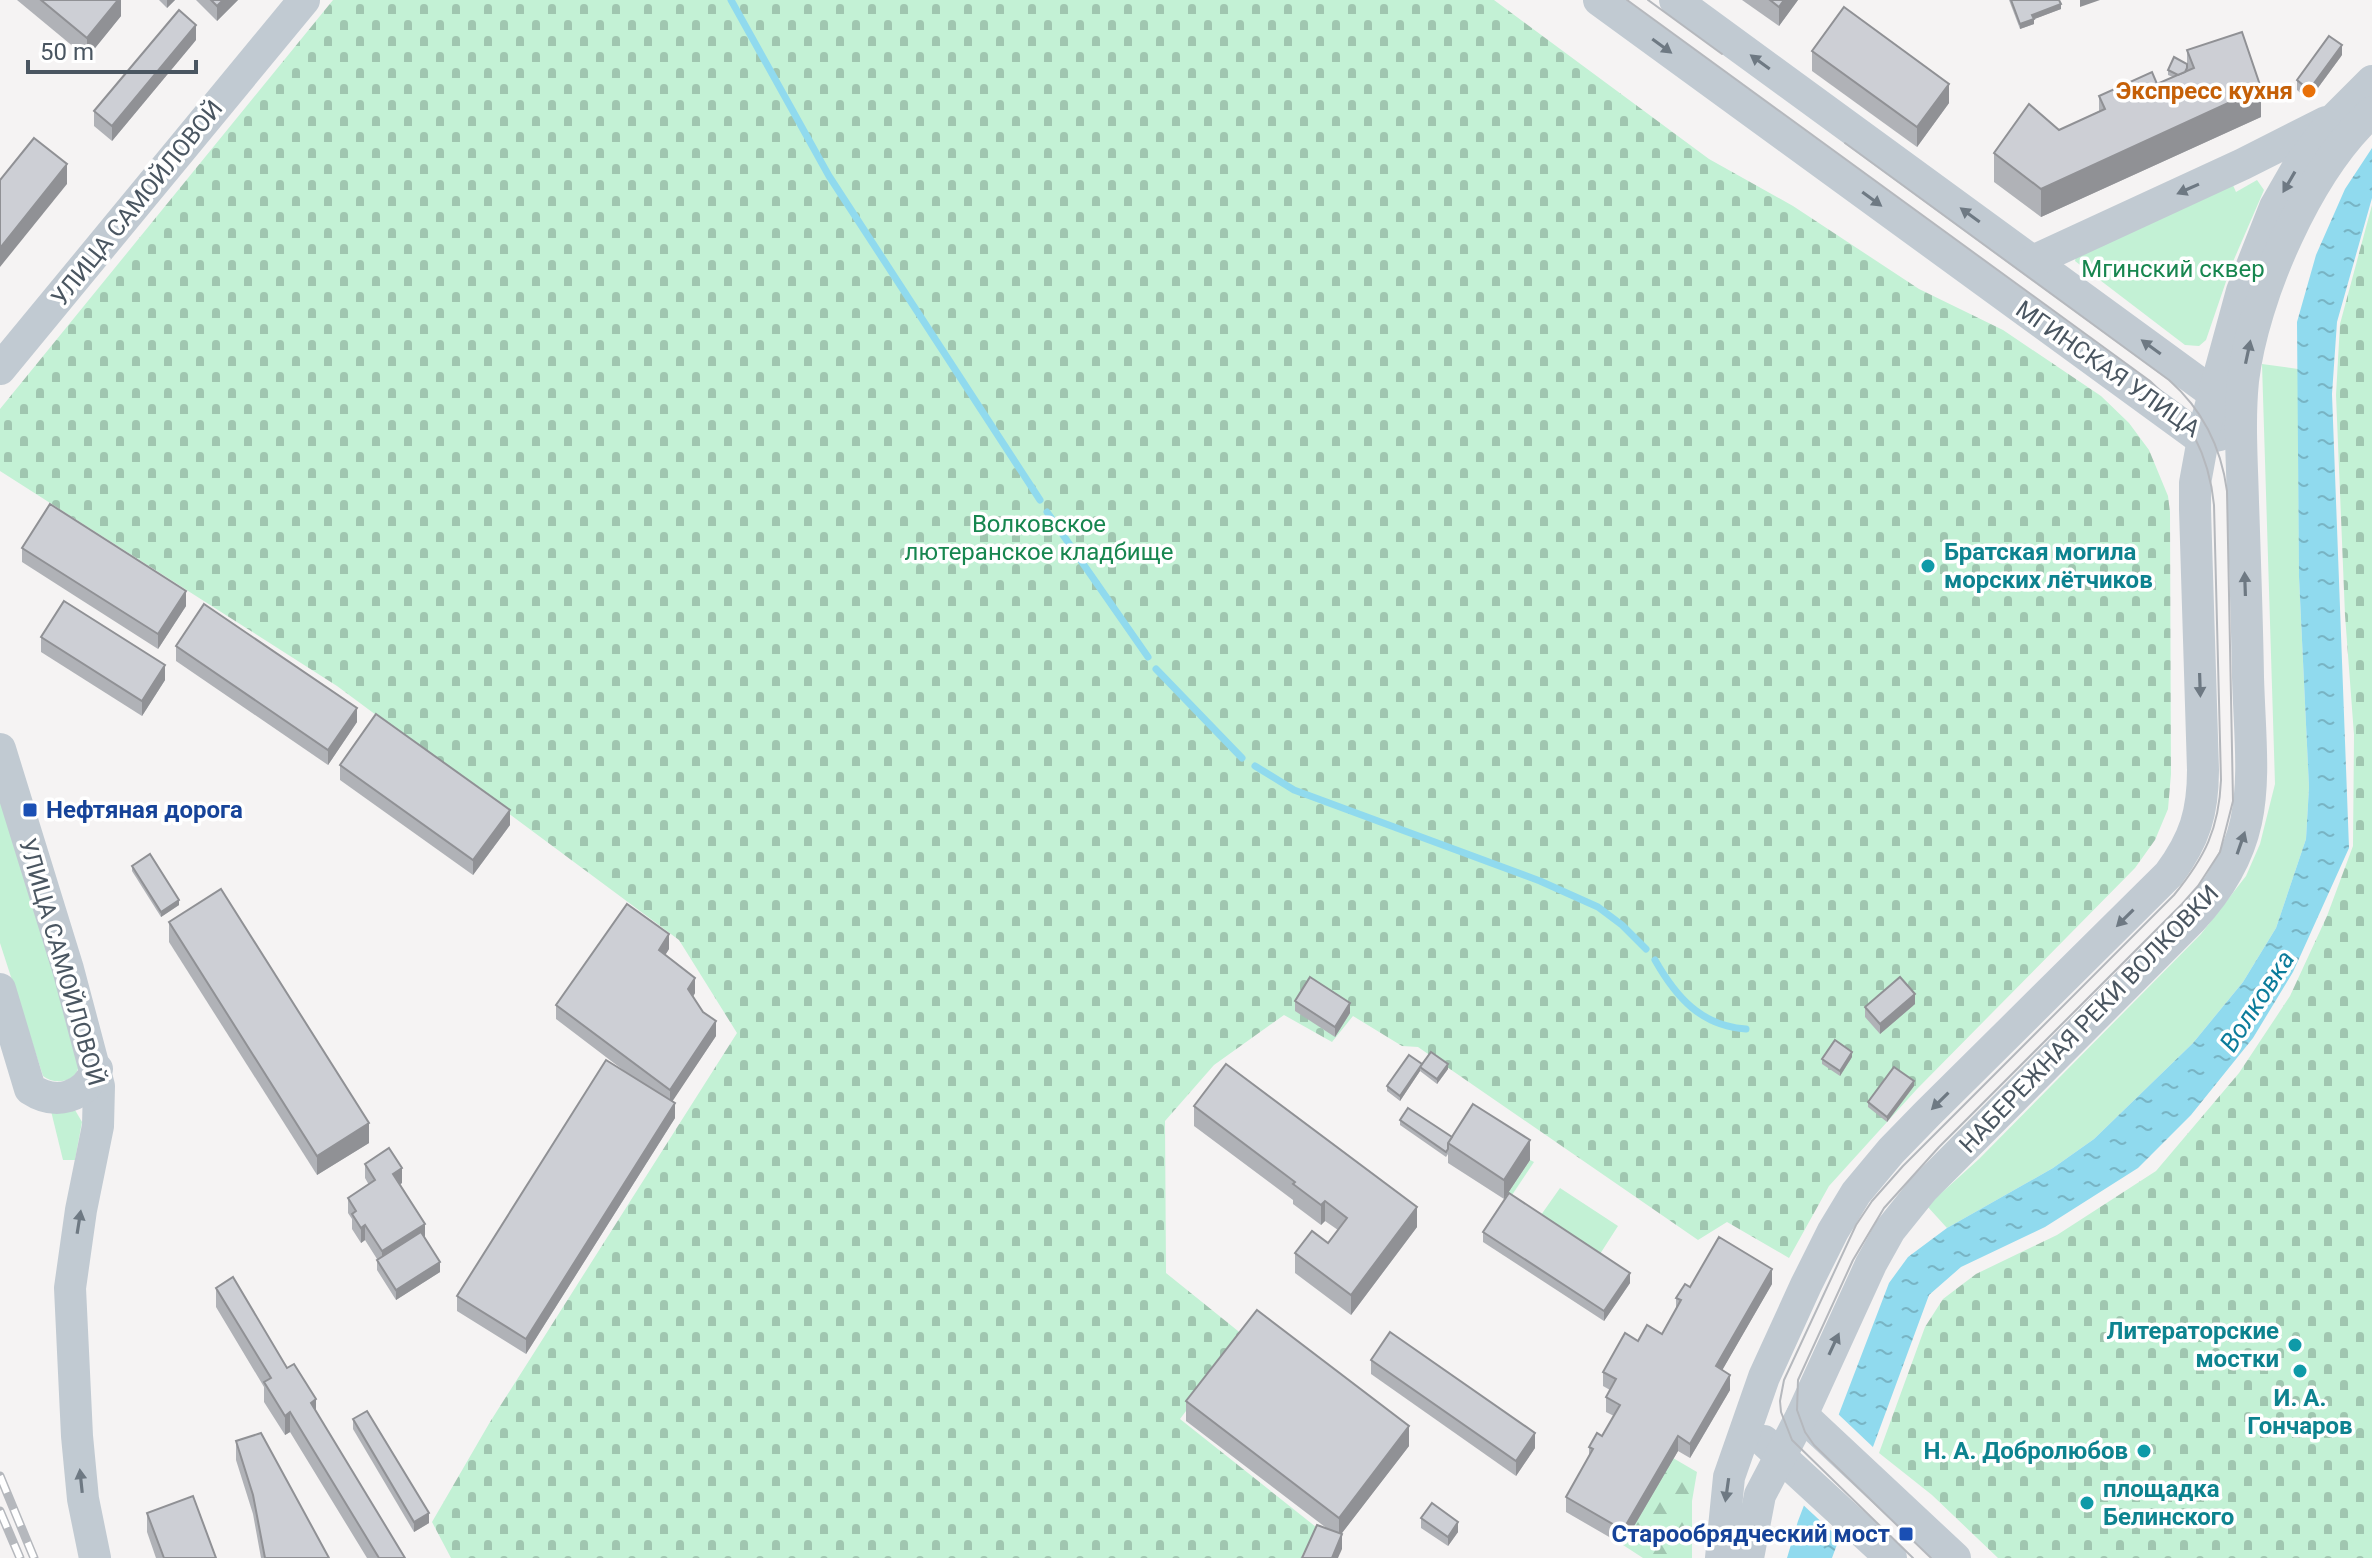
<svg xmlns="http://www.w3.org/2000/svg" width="2372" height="1558" font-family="Roboto,sans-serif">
<defs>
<pattern id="forest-firs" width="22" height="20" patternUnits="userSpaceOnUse" patternTransform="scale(2)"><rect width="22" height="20" fill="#c3f1d5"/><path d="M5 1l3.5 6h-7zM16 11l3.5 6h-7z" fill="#a0c6b0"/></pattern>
<pattern id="cemetery-stones" width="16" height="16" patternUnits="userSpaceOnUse" patternTransform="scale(2)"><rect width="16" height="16" fill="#c3f1d5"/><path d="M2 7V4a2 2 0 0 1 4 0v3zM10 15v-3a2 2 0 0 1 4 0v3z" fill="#a0c6b0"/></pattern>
<pattern id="water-ripples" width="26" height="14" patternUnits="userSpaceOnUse" patternTransform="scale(2)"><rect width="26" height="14" fill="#90daee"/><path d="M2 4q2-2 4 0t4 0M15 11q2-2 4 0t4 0" fill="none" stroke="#78b4c4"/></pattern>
</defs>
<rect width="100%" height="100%" fill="#f5f3f3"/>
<g fill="#c3f1d5">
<polygon points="2257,180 2264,190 2232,264 2206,340 2199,346 2185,345 2075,261 2076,256 2232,183 2236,192"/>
<polygon points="2262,364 2298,369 2299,577 2309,787 2306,839 2276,928 2243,982 2193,1043 2094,1139 2053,1168 1947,1228 1927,1206 1979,1159 2201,934 2246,876 2260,844 2275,784"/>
<path d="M0,798L77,1050C78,1055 80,1059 79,1064C78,1082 55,1086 43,1076L0,943Z"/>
<polygon points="75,1110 82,1122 75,1160 63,1160 51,1111"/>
<polygon points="1530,1160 1534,1162 1512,1195 1541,1215 1560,1188 1618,1226 1600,1254 1604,1266 1504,1199"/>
</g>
<polygon fill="url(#forest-firs)" points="1673,1458 1697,1472 1692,1501 1692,1558 1643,1558 1623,1545"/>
<g fill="url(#cemetery-stones)">
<polygon points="333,0 1494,0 1709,159 1793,206 1919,289 2003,330 2101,396 2129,423 2149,450 2168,496 2170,512 2171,774 2168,809 2155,840 2135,868 1917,1089 1829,1186 1789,1258 1727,1222 1698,1240 1418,1047 1402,1046 1353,1016 1332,1042 1284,1015 1214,1065 1165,1121 1166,1273 1243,1335 1180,1419 1316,1527 1301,1558 451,1558 432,1522 490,1422 737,1033 679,940 337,686 0,471 0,409"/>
<polygon points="2372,205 2372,1558 1998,1558 1932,1495 1879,1453 1925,1327 1943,1299 1976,1274 2057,1235 2156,1171 2239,1073 2290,996 2327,916 2353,846 2354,735 2345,615 2336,395 2340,324"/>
</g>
<polygon fill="url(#water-ripples)" points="2372,148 2372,198 2337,322 2332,394 2349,848 2293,972 2253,1038 2191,1115 2138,1168 2045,1227 1961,1267 1929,1295 1832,1558 1787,1558 1798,1521 1889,1283 1908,1257 1947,1228 2053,1168 2094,1139 2193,1043 2243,982 2276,928 2306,839 2309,787 2299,577 2297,322 2316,255 2345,189"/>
<polygon fill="#f5f3f3" points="1836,1412 1875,1449 1841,1540 1801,1503"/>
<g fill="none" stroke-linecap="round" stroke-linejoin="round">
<g stroke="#90daee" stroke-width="7">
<polyline points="731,0 829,176 1040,500"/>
<polyline points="1047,512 1148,657"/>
<polyline points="1156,669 1242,758"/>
<polyline points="1255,766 1294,790 1540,881 1598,907 1622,925 1646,949"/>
<path d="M1655,960C1676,997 1701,1026 1746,1029"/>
</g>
<g stroke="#c1cad2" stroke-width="32">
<polyline points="1599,0 2196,435 2202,439 2220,435"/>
<polyline points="1675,0 2213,393 2225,408"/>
<polyline points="2033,261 2243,164 2326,122"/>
<polyline points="0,369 304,0"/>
<polyline points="0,749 68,969 99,1086 98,1126 81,1210 70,1288 77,1436 83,1499 95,1558"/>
<path d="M0,989L30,1089C56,1106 84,1098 97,1069"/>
<polyline points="1802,1415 1955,1558"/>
<polyline points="1764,1441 1891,1558"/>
<path d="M1721,1558L1729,1477L1764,1377L1806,1285L1833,1231L1856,1193L1891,1151L1927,1114L2169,874C2195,839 2203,812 2203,770L2195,509V483L2206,423L2242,291L2275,207L2298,167L2334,119L2372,81"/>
<path d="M1748,1558L1760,1495L1802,1415L1871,1264L1890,1230L1923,1189L2191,920C2266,840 2251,778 2248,677C2247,618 2245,560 2243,502C2242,461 2239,421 2243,381C2253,296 2308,170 2372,112"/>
</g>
<g stroke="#b5b8bd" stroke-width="2">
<path d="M1627,0L2150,381C2188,414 2209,454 2214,505L2221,780C2219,829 2205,857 2174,895L1903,1166L1872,1201L1856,1225L1784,1380L1780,1401L1781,1412L1792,1440L1913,1558"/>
<polyline points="1648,0 1722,54"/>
<path d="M1845,143L2169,380C2203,410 2221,446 2227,491L2233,801L2220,852L2198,886L2182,904L1939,1147L1884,1208L1853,1260L1798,1380L1797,1410L1805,1432L1814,1445L1931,1558"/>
</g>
<defs>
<g id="rail">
<polyline points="0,1476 34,1558"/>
<polyline points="0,1511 20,1558"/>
</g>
</defs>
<use href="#rail" stroke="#b5b8bd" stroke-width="9"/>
<use href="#rail" stroke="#fff" stroke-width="6" stroke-dasharray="18" stroke-linecap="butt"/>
</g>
<g fill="#b0b2b7">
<polygon points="17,0 121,0 121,16 87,58"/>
<polygon points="159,0 175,0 167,8"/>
<polygon points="196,0 238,0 217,21"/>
<polygon points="1742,0 1798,0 1779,26"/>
<polygon points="2009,0 2059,0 2061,9 2034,19 2034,24 2020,29"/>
<polygon points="196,40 112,141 94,126 94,111"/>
<polygon points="2187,50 2261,117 2041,217 1994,182 1994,153 2059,130 2099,111 2099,96 2157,84 2173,77 2168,75 2168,70 2187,64"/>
<polygon points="1812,51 1949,103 1917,147 1812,71"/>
<polygon points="2342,55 2309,100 2297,90 2297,80"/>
<polygon points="22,548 186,606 158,649 22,562"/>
<polygon points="41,637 165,680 142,716 41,652"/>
<polygon points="176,646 357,722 328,765 176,661"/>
<polygon points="340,765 510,825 473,875 340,780"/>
<polygon points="132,866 179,905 161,917 132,871"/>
<polygon points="169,922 369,1143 317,1175 169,942"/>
<polygon points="669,949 665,955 695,993 693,997 716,1036 672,1101 675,1118 526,1354 457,1311 457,1296 627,1073 556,1019 556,1005"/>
<polygon points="1295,1001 1350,1013 1335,1037 1295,1011"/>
<polygon points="1915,1004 1880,1034 1865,1017 1865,1007"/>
<polygon points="1852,1057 1840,1076 1822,1064 1822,1059"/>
<polygon points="1422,1064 1448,1069 1437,1084 1420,1071 1400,1101 1387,1091 1387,1086"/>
<polygon points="1914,1086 1887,1122 1868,1107 1868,1102"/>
<polygon points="1194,1106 1417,1227 1351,1315 1295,1273 1295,1253 1328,1243 1338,1230 1325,1221 1321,1225 1293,1204 1293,1200 1194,1126"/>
<polygon points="1400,1120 1452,1137 1530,1160 1504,1199 1448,1163 1448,1154 1446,1157 1400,1125"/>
<polygon points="365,1164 402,1183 400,1184 440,1272 396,1300 377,1270 377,1259 365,1240 361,1243 352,1229 352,1219 348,1213 348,1198 369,1185 365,1178"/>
<polygon points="1483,1232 1630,1283 1604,1321 1483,1242"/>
<polygon points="1772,1284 1722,1370 1730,1390 1690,1458 1678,1451 1623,1545 1566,1512 1566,1497 1589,1457 1589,1447 1602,1436 1614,1416 1606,1412 1606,1397 1610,1390 1603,1386 1603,1372 1638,1341 1662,1334 1676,1309 1676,1298 1690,1287"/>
<polygon points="216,1288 287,1368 316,1411 405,1558 367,1558 290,1432 285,1435 264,1402 264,1387 216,1307"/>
<polygon points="1371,1360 1535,1448 1516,1476 1371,1374"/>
<polygon points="1186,1401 1409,1446 1341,1534 1342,1549 1329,1530 1186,1421"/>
<polygon points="353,1419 429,1523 414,1532 353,1429"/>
<polygon points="236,1441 329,1558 261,1558 253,1514 236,1460"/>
<polygon points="147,1513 216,1558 156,1558 147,1532"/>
<polygon points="1421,1518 1458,1532 1448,1546 1421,1528"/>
</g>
<g fill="#909195">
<polygon points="118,0 121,0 121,16 87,58 87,38"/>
<polygon points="167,0 175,0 167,8"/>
<polygon points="223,0 238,0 217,21 217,6"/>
<polygon points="1784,0 1798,0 1779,26 1779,7"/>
<polygon points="2080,0 2100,0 2080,7"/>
<polygon points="2061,4 2061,9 2032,20 2032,15"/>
<polygon points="2034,19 2034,24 2020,29 2020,24"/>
<polygon points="196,25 196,40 112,141 112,126"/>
<polygon points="2342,45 2342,55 2309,100 2309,90"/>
<polygon points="1949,84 1949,103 1917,147 1917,127"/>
<polygon points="2261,88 2261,117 2041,217 2041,189"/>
<polygon points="67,164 67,184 0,267 0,248"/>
<polygon points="186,591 186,606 158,649 158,634"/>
<polygon points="165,665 165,680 142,716 142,701"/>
<polygon points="357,708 357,722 328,765 328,750"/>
<polygon points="510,810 510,825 473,875 473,860"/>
<polygon points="179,900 179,905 161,917 161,912"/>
<polygon points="669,934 669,949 659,965 659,950"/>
<polygon points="695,978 695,993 688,1004 688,989"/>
<polygon points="1915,994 1915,1004 1880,1034 1880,1024"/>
<polygon points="1350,1003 1350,1013 1335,1037 1335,1027"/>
<polygon points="716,1021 716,1036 670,1105 670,1090"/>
<polygon points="1852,1052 1852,1057 1840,1076 1840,1071"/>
<polygon points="1448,1064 1448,1069 1437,1084 1437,1079"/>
<polygon points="1420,1067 1420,1071 1400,1101 1400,1096"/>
<polygon points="1914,1081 1914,1086 1887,1122 1887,1117"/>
<polygon points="675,1103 675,1118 526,1354 526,1339"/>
<polygon points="369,1123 369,1143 317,1175 317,1156"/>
<polygon points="1530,1140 1530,1160 1504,1199 1504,1180"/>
<polygon points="402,1168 402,1183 393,1189 393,1174"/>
<polygon points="1325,1201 1325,1221 1321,1225 1321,1205"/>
<polygon points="1417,1207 1417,1227 1351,1315 1351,1295"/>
<polygon points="425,1224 425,1239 382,1266 382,1251"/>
<polygon points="365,1225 365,1240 361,1243 361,1228"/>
<polygon points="440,1262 440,1272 396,1300 396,1290"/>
<polygon points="1772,1269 1772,1284 1716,1381 1716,1366"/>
<polygon points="1630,1273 1630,1283 1604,1321 1604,1311"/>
<polygon points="1730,1375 1730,1390 1690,1458 1690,1444"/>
<polygon points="316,1399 316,1419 311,1403"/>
<polygon points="290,1412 290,1432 285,1435 285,1416"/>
<polygon points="1409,1426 1409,1446 1339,1537 1339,1518"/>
<polygon points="1535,1433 1535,1448 1516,1476 1516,1461"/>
<polygon points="1678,1436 1678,1451 1623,1545 1623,1530"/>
<polygon points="429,1513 429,1523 414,1532 414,1522"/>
<polygon points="1458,1522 1458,1532 1448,1546 1448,1537"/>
<polygon points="1342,1534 1342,1549 1338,1558 1332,1558"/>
</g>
<g fill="#cdcfd5" stroke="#909195" stroke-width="2">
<polygon points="41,0 118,0 87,38"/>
<polygon points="211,0 223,0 217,6"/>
<polygon points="1770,0 1784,0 1779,7"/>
<polygon points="2011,0 2059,0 2061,4 2032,15 2034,19 2020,24"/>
<polygon points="1844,7 1949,84 1917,127 1812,51"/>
<polygon points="179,10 196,25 112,126 94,111"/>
<polygon points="2242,32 2261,88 2041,189 1994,153 2029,104 2059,130 2105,109 2099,96 2152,72 2157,84 2194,68 2187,50"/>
<polygon points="2329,36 2342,45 2309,90 2297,80"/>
<polygon points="2174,57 2187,64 2187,68 2185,72 2178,75 2168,70"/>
<polygon points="34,138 67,164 0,248 0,180"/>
<polygon points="50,504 186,591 158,634 22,548"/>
<polygon points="64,601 165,665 142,701 41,637"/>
<polygon points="204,604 357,708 328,750 176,646"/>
<polygon points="376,714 510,810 473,860 340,765"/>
<polygon points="150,854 179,900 161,912 132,866"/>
<polygon points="221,889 369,1123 317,1156 169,922"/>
<polygon points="627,904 669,934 659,950 695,978 688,989 703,1012 716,1021 670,1090 556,1005"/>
<polygon points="1310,977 1350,1003 1335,1027 1295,1001"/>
<polygon points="1900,977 1915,994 1880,1024 1865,1007"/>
<polygon points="1835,1040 1852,1052 1840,1071 1822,1059"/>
<polygon points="1431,1052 1448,1064 1437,1079 1420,1067"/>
<polygon points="1409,1055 1422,1064 1400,1096 1387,1086"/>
<polygon points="606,1060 675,1103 526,1339 457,1296"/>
<polygon points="1226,1064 1417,1207 1351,1295 1295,1253 1312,1231 1328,1243 1347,1218 1325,1201 1321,1205 1293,1184 1295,1182 1194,1106"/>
<polygon points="1894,1067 1914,1081 1887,1117 1868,1102"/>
<polygon points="1473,1104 1530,1140 1504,1180 1448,1143"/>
<polygon points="1408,1108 1452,1137 1448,1143 1448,1149 1446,1152 1400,1120"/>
<polygon points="389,1148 402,1168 393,1174 425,1224 382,1251 365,1225 361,1228 352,1214 356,1211 348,1198 375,1180 365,1164"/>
<polygon points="1509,1193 1630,1273 1604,1311 1483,1232"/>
<polygon points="421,1232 440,1262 396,1290 377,1260"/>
<polygon points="1719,1237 1772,1269 1716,1366 1730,1375 1690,1444 1678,1436 1623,1530 1566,1497 1593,1449 1589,1447 1597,1433 1602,1436 1620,1405 1606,1397 1616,1379 1603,1372 1625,1333 1638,1341 1647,1325 1662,1334 1681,1300 1676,1298 1685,1284 1690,1287"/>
<polygon points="233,1277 287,1368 294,1364 316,1399 311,1403 405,1558 379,1558 290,1412 285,1416 264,1382 271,1378 216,1288"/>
<polygon points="1257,1310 1409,1426 1339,1518 1186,1401"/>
<polygon points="1390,1332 1535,1433 1516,1461 1371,1360"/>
<polygon points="367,1411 429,1513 414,1522 353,1419"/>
<polygon points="261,1433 329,1558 265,1558 253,1495 236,1441"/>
<polygon points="193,1496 216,1558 164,1558 147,1513"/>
<polygon points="1432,1503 1458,1522 1448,1537 1421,1518"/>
<polygon points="1317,1525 1342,1534 1332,1558 1302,1558"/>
</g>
<defs><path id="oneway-solid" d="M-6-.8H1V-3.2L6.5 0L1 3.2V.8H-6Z" transform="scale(2)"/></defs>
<g fill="#6e7983">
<use href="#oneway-solid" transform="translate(1662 46) rotate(36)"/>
<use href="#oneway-solid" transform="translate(1760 62) rotate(-144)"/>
<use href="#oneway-solid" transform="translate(2289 182) rotate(120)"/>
<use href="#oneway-solid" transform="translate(2188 189) rotate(156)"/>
<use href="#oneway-solid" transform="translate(1872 199) rotate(36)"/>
<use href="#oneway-solid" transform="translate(1970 215) rotate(-144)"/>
<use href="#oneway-solid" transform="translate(2151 347) rotate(-144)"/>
<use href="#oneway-solid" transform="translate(2248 352) rotate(-78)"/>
<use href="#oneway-solid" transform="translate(2245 584) rotate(-92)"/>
<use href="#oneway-solid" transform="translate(2200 685) rotate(88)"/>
<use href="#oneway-solid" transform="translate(2241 843) rotate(-71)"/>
<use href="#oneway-solid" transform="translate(2125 918) rotate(135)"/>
<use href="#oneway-solid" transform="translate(1940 1101) rotate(135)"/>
<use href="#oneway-solid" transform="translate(79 1222) rotate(-81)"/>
<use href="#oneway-solid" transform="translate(1834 1344) rotate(-65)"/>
<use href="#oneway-solid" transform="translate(81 1481) rotate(-96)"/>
<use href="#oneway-solid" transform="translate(1727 1490) rotate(98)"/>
</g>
<circle fill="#e8710a" stroke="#fff" stroke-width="3" cx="2309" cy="91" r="8"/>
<g fill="#0f9aa8" stroke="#fff" stroke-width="3">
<circle cx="1928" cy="566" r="8"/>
<circle cx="2295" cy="1345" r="8"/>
<circle cx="2300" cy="1371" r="8"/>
<circle cx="2144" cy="1451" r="8"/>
<circle cx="2087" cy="1503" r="8"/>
</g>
<g fill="#1a4fb4" stroke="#fff" stroke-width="3">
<rect x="22" y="802" width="16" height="16" rx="4"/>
<rect x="1898" y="1526" width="16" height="16" rx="4"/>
</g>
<g text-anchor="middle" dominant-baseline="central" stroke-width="7" stroke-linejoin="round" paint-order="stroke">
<g font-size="24" font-weight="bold" fill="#c56008" stroke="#fff" text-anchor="end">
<text x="2293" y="91">Экспресс кухня</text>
</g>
<g font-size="24" fill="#4a5661" stroke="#fff">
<text transform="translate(137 203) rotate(-51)">УЛИЦА САМОЙЛОВОЙ</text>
<text transform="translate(2108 369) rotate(35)">МГИНСКАЯ УЛИЦА</text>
<text transform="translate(62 962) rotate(74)">УЛИЦА САМОЙЛОВОЙ</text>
<text transform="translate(2089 1019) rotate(-46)">НАБЕРЕЖНАЯ РЕКИ ВОЛКОВКИ</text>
</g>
<g font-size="24" fill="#17864f" stroke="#fff">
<text x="2173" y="269">Мгинский сквер</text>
<text x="1039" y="524">Волковское<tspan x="1039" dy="28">лютеранское кладбище</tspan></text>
</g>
<g font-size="24" font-weight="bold" fill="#0d838f" stroke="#fff" text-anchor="start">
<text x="1944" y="552">Братская могила<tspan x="1944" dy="28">морских лётчиков</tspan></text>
<text x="2279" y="1331" text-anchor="end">Литераторские<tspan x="2279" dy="28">мостки</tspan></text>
<text x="2300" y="1398" text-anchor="middle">И. А.<tspan x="2300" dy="28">Гончаров</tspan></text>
<text x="2128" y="1451" text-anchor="end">Н. А. Добролюбов</text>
<text x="2103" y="1489">площадка<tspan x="2103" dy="28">Белинского</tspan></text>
</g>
<g font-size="24" font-weight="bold" fill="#164399" stroke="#fff" text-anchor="start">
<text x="46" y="810">Нефтяная дорога</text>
<text x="1890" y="1534" text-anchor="end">Старообрядческий мост</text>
</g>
<g font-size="26" font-style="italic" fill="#0c7c9b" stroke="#fff">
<text transform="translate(2257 1001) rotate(-57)">Волковка</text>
</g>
</g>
<path d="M28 60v12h168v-12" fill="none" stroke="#4a5661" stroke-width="4"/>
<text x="40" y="60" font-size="24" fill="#4a5661" stroke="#ffffff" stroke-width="6" paint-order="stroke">50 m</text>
</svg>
